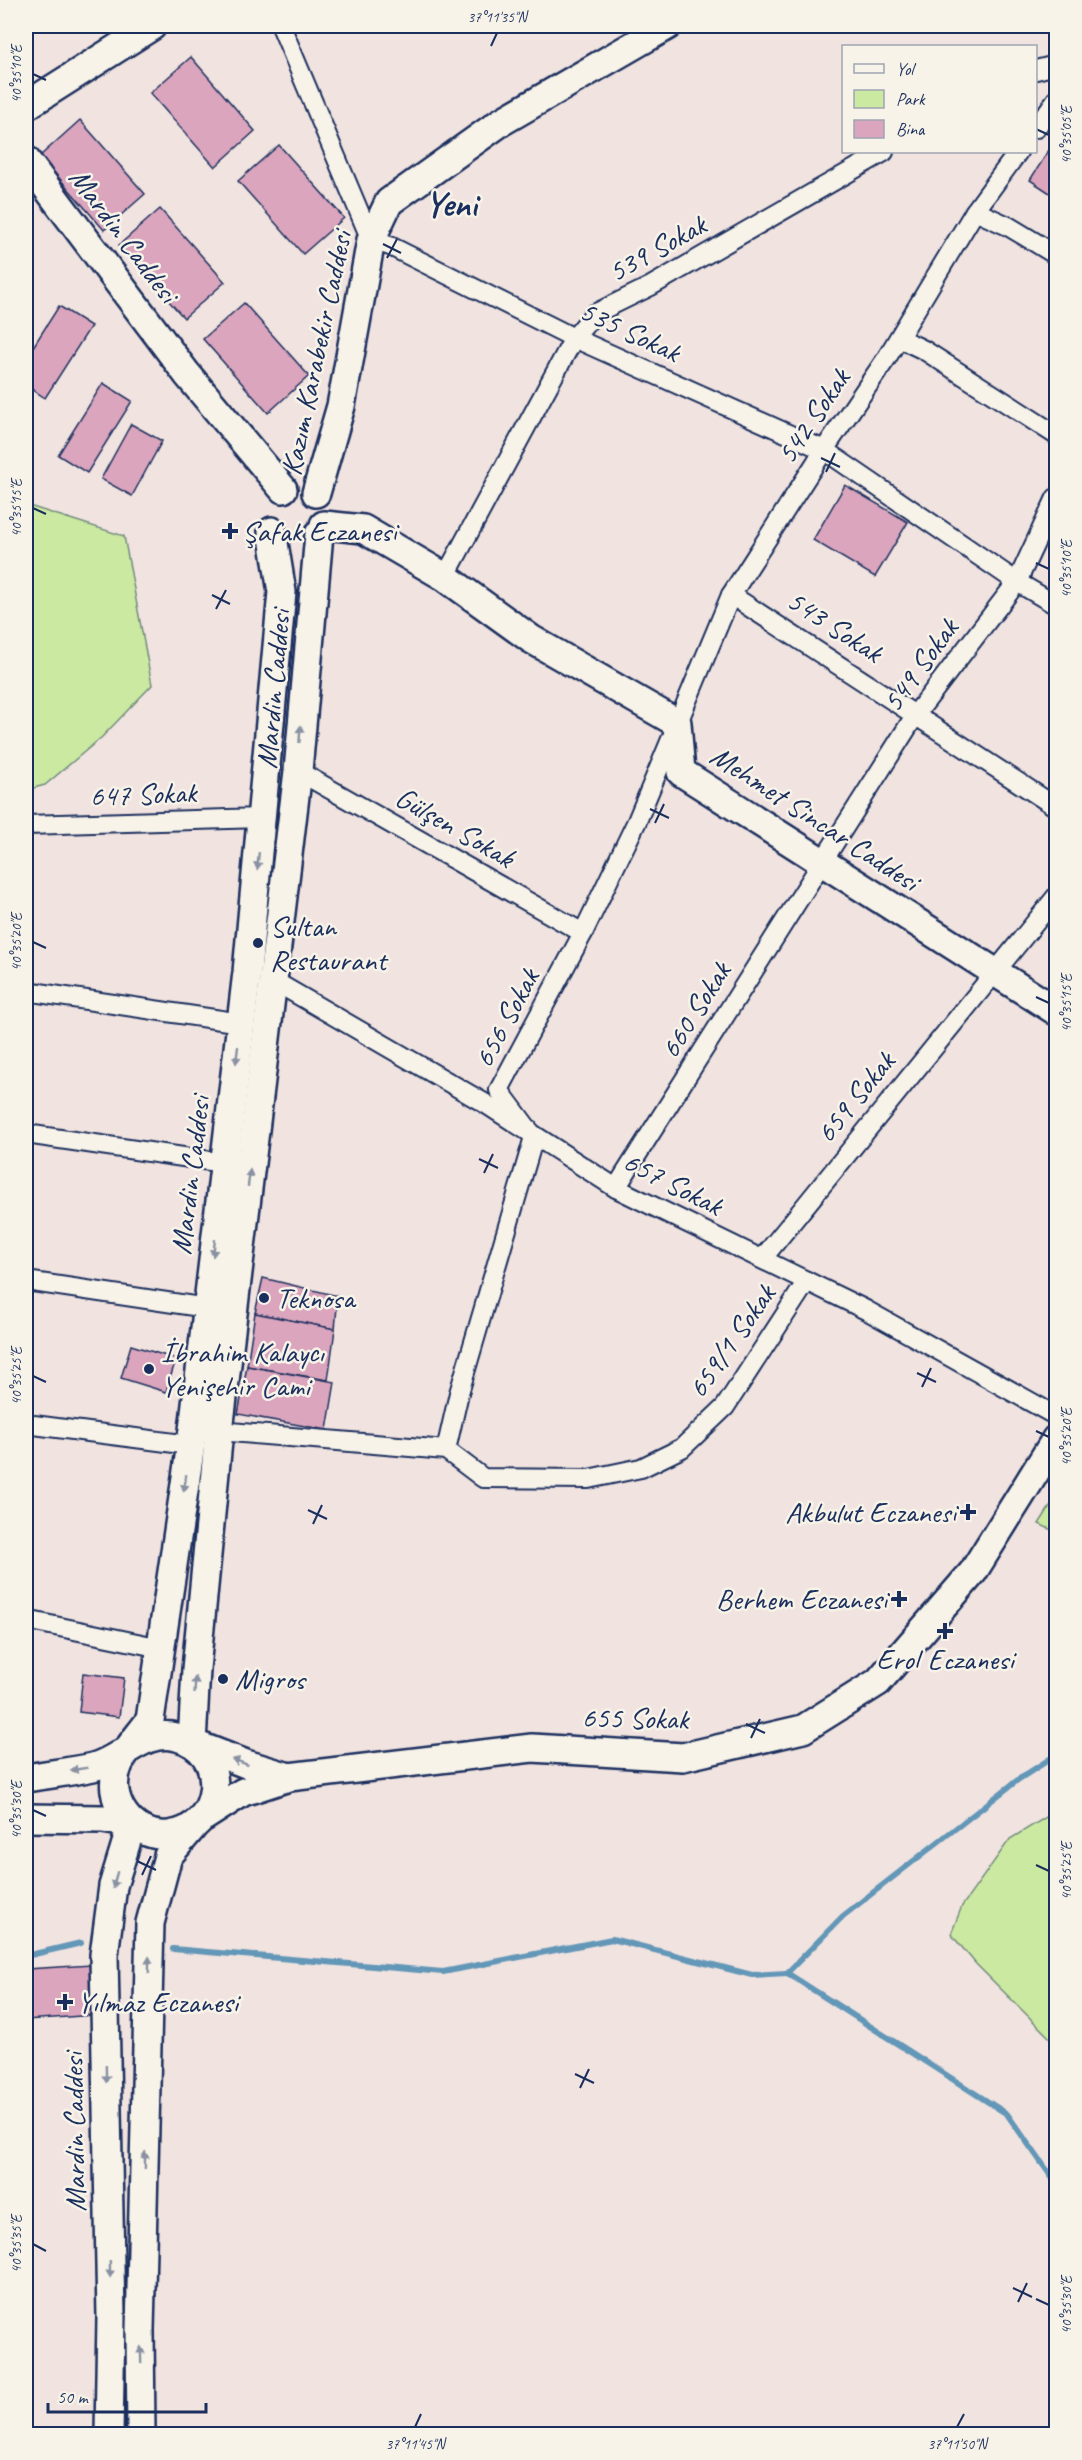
<svg xmlns="http://www.w3.org/2000/svg" width="1082" height="2460" font-family="Caveat,sans-serif">
<rect width="100%" height="100%" fill="#f1e3df"/>
<filter id="ink" filterUnits="userSpaceOnUse"><feTurbulence type="fractalNoise" baseFrequency=".0167" numOctaves="2"/><feDisplacementMap in="SourceGraphic" scale="12" xChannelSelector="R" yChannelSelector="G"/><feConvolveMatrix kernelMatrix="1 2 1 2 8 2 1 2 1" color-interpolation-filters="sRGB"/></filter>
<g filter="url(#ink)">
<g fill="#cbe9a0" stroke="#738c7f" stroke-width="1.5">
<polygon points="26,505 124,536 152,685 102,737 45,785 26,790"/>
<polygon points="1056,1497 1056,1532 1039,1524"/>
<polygon points="1056,1811 1056,2044 976,1964 951,1934 962,1906 1010,1839"/>
</g>
<g fill="none" stroke-linecap="round" stroke-linejoin="round">
<g stroke="#6397b8" stroke-width="6">
<polyline points="173,1949 443,1972 612,1939 752,1975 787,1973 843,1916 1019,1779 1056,1755"/>
<polyline points="26,1956 81,1943"/>
<polyline points="787,1973 1007,2114 1056,2183"/>
</g>
</g>
<g fill="#daa5bd" stroke="#1b2f5e" stroke-width="1.5">
<polygon points="191,57 255,131 215,167 150,93"/>
<polygon points="80,120 145,194 104,230 40,156"/>
<polygon points="1056,139 1056,197 1030,180"/>
<polygon points="279,145 344,218 303,254 238,181"/>
<polygon points="160,209 225,282 184,318 119,245"/>
<polygon points="244,303 309,376 268,413 203,339"/>
<polygon points="59,306 91,326 45,398 26,385 26,358"/>
<polygon points="103,383 132,401 87,473 58,455"/>
<polygon points="131,424 162,441 132,496 101,479"/>
<polygon points="845,485 908,522 875,577 813,540"/>
<polygon points="263,1278 338,1296 335,1329 255,1313"/>
<polygon points="255,1313 335,1329 328,1380 247,1366"/>
<polygon points="131,1345 176,1359 166,1392 121,1378"/>
<polygon points="247,1366 335,1382 327,1430 238,1414"/>
<polygon points="83,1673 124,1678 119,1717 79,1712"/>
<polygon points="92,1965 95,2015 26,2020 26,1969"/>
</g>
<g fill="none" stroke-linecap="round" stroke-linejoin="round">
<defs>
<g id="street">
<polyline points="281,26 371,240 390,246 574,338 824,450 1017,582 1056,605"/>
<polyline points="1036,70 1056,65"/>
<polyline points="1036,128 1056,100"/>
<polyline points="975,211 1008,226 1056,255"/>
<polyline points="899,338 924,350 1056,435"/>
<polyline points="445,577 574,338 594,314 651,286 884,152"/>
<polyline points="731,595 1056,807"/>
<polyline points="298,771 583,933"/>
<polyline points="26,825 262,818"/>
<polyline points="274,981 486,1104 616,1188 866,1310 1056,1416"/>
<polyline points="26,991 241,1023"/>
<polyline points="26,1134 224,1163"/>
<polyline points="616,1188 916,714 1017,582 1056,498"/>
<polyline points="762,1259 1056,897"/>
<polyline points="26,1281 207,1308"/>
<polyline points="26,1424 190,1445"/>
<polyline points="219,1431 446,1450 483,1478 588,1479 641,1468 682,1448 725,1407 807,1281"/>
<polyline points="446,1450 459,1393 534,1137 499,1090 583,933 637,821 731,595 824,450 886,359 975,211 1018,152"/>
<polyline points="26,1620 161,1648"/>
</g>
<g id="secondary">
<polyline points="26,106 152,26"/>
<polyline points="26,160 187,374 283,489"/>
<polyline points="316,493 341,406 371,240 389,202 501,122 667,26"/>
<polyline points="324,525 363,529 445,577 531,639 677,723 681,772 1056,1011"/>
<polyline points="289,1777 246,1764 192,1743 196,1669 219,1431 298,771 319,534"/>
<path d="M26,1778C48,1774 71,1772 93,1767C122,1760 144,1728 177,1737C231,1750 223,1829 169,1835C132,1839 103,1798 119,1764C126,1749 140,1734 150,1720L193,1430L247,972L282,592L272,531"/>
<polyline points="204,1817 243,1792 289,1777 532,1748 683,1757 803,1729 878,1682 973,1572 1056,1439"/>
<polyline points="26,1818 103,1819 132,1824"/>
<polyline points="109,2434 111,2317 104,1955 113,1886 132,1824"/>
<polyline points="141,2434 140,2330 150,1923 168,1856 192,1828"/>
</g>
</defs>
<use href="#street" stroke="#1b2f5e" stroke-width="22"/>
<use href="#secondary" stroke="#1b2f5e" stroke-width="32"/>
<use href="#street" stroke="#f7f3e8" stroke-width="18"/>
<use href="#secondary" stroke="#f7f3e8" stroke-width="27"/>
</g>
<defs><path id="oneway-solid" d="M-6-.8H1V-3.2L6.5 0L1 3.2V.8H-6Z" transform="scale(1.5)"/></defs>
<g fill="#8991a3">
<use href="#oneway-solid" transform="translate(300 734) rotate(-86)"/>
<use href="#oneway-solid" transform="translate(258 861) rotate(96)"/>
<use href="#oneway-solid" transform="translate(237 1055) rotate(97)"/>
<use href="#oneway-solid" transform="translate(249 1178) rotate(-83)"/>
<use href="#oneway-solid" transform="translate(214 1248) rotate(97)"/>
<use href="#oneway-solid" transform="translate(185 1483) rotate(98)"/>
<use href="#oneway-solid" transform="translate(195 1685) rotate(-87)"/>
<use href="#oneway-solid" transform="translate(240 1762) rotate(-160)"/>
<use href="#oneway-solid" transform="translate(79 1769) rotate(171)"/>
<use href="#oneway-solid" transform="translate(115 1880) rotate(105)"/>
<use href="#oneway-solid" transform="translate(149 1965) rotate(-89)"/>
<use href="#oneway-solid" transform="translate(106 2074) rotate(89)"/>
<use href="#oneway-solid" transform="translate(145 2160) rotate(-89)"/>
<use href="#oneway-solid" transform="translate(110 2269) rotate(89)"/>
<use href="#oneway-solid" transform="translate(141 2355) rotate(-91)"/>
</g>
</g>
<path fill="none" stroke="#1b2f5e" stroke-width="2" d="M491,46L497,33M33,74L46,80M1036,129L1049,135M383,244L401,253M387,258L397,239M821,458L840,467M826,472L835,453M33,508L46,514M1036,563L1049,569M212,595L230,604M216,609L226,590M650,809L669,818M655,823L664,804M33,942L46,948M1036,997L1049,1003M479,1159L498,1168M484,1173L493,1154M917,1373L936,1382M33,1376L46,1382M922,1387L931,1368M1036,1431L1049,1437M308,1510L327,1519M313,1524L322,1505M746,1724L765,1733M751,1738L760,1719M33,1810L46,1816M137,1861L156,1870M1036,1865L1049,1871M142,1875L151,1856M575,2074L594,2083M580,2088L589,2069M33,2244L46,2251M1013,2288L1032,2297M1036,2299L1049,2305M1018,2302L1027,2283M415,2427L421,2414M957,2427L964,2414"/>
<g fill="#1b2f5e" stroke="#f7f3e8" stroke-width="2">
<path d="M227 522h6v6h6v6h-6v6h-6v-6h-6v-6h6z"/>
<circle cx="258" cy="943" r="6"/>
<circle cx="264" cy="1298" r="6"/>
<circle cx="149" cy="1369" r="6"/>
<path d="M965 1503h6v6h6v6h-6v6h-6v-6h-6v-6h6z"/>
<path d="M896 1590h6v6h6v6h-6v6h-6v-6h-6v-6h6z"/>
<path d="M942 1622h6v6h6v6h-6v6h-6v-6h-6v-6h6z"/>
<circle cx="223" cy="1679" r="6"/>
<path d="M62 1993h6v6h6v6h-6v6h-6v-6h-6v-6h6z"/>
</g>
<g text-anchor="middle" dominant-baseline="central" stroke-width="5" stroke-linejoin="round" paint-order="stroke">
<g font-size="30" fill="#1b2f5e" stroke="#f7f3e8">
<text transform="translate(124 235) rotate(53)">Mardin Caddesi</text>
<text transform="translate(657 248) rotate(-29)">539 Sokak</text>
<text transform="translate(630 331) rotate(25)">535 Sokak</text>
<text transform="translate(316 353) rotate(-78)">Kazım Karabekir Caddesi</text>
<text transform="translate(813 416) rotate(-56)">542 Sokak</text>
<text transform="translate(835 626) rotate(33)">543 Sokak</text>
<text transform="translate(920 665) rotate(-54)">549 Sokak</text>
<text transform="translate(273 689) rotate(-85)">Mardin Caddesi</text>
<text transform="translate(143 794) rotate(-2)">647 Sokak</text>
<text transform="translate(815 818) rotate(33)">Mehmet Sincar Caddesi</text>
<text transform="translate(455 827) rotate(30)">Gülşen Sokak</text>
<text transform="translate(695 1010) rotate(-58)">660 Sokak</text>
<text transform="translate(506 1018) rotate(-62)">656 Sokak</text>
<text transform="translate(855 1097) rotate(-51)">659 Sokak</text>
<text transform="translate(190 1175) rotate(-83)">Mardin Caddesi</text>
<text transform="translate(673 1183) rotate(27)">657 Sokak</text>
<text transform="translate(731 1341) rotate(-55)">659/1 Sokak</text>
<text transform="translate(635 1718) rotate(1)">655 Sokak</text>
<text transform="translate(74 2132) rotate(-91)">Mardin Caddesi</text>
</g>
<g font-size="30" fill="#1b2f5e" stroke="#f7f3e8" text-anchor="start">
<text x="242" y="531">Şafak Eczanesi</text>
<text x="270" y="926">Sultan<tspan x="270" dy="34">Restaurant</tspan></text>
<text x="276" y="1298">Teknosa</text>
<text x="161" y="1352">İbrahim Kalaycı<tspan x="161" dy="34">Yenişehir Cami</tspan></text>
<text x="956" y="1512" text-anchor="end">Akbulut Eczanesi</text>
<text x="887" y="1599" text-anchor="end">Berhem Eczanesi</text>
<text x="945" y="1659" text-anchor="middle">Erol Eczanesi</text>
<text x="235" y="1679">Migros</text>
<text x="77" y="2002">Yılmaz Eczanesi</text>
</g>
<g font-size="36" font-weight="bold" fill="#1b2f5e" stroke="#f7f3e8">
<text x="451" y="204">Yeni</text>
</g>
</g>
<rect width="1082" height="2460" fill="none" stroke="#f7f3e8" stroke-width="66"/>
<rect x="842" y="45" width="195" height="108" fill="#f7f3e8" stroke="#9fa5b1" stroke-width="1.5"/>
<rect x="854" y="64" width="30" height="9" fill="#f7f3e8" stroke="#9fa5b1" stroke-width="1.5"/>
<text x="896" y="75" font-size="18" fill="#1b2f5e">Yol</text>
<rect x="854" y="90" width="30" height="18" fill="#cbe9a0" stroke="#9fa5b1" stroke-width="1.5"/>
<text x="896" y="105" font-size="18" fill="#1b2f5e">Park</text>
<rect x="854" y="120" width="30" height="18" fill="#daa5bd" stroke="#9fa5b1" stroke-width="1.5"/>
<text x="896" y="135" font-size="18" fill="#1b2f5e">Bina</text>
<path d="M48 2403v9h158v-9" fill="none" stroke="#1b2f5e" stroke-width="3"/>
<text x="57" y="2403" font-size="18" fill="#1b2f5e" stroke="#f7f3e8" stroke-width="4.5" paint-order="stroke">50 m</text>
<rect x="33" y="33" width="1016" height="2394" fill="none" stroke="#1b2f5e" stroke-width="2"/>
<g font-size="15" text-anchor="middle" fill="#1b2f5e">
<text x="497" y="22">37°11'35"N</text>
<text transform="translate(16 74) rotate(-90)" y="5">40°35'10"E</text>
<text transform="translate(1066 135) rotate(-90)" y="5">40°35'05"E</text>
<text transform="translate(16 508) rotate(-90)" y="5">40°35'15"E</text>
<text transform="translate(1066 569) rotate(-90)" y="5">40°35'10"E</text>
<text transform="translate(16 942) rotate(-90)" y="5">40°35'20"E</text>
<text transform="translate(1066 1003) rotate(-90)" y="5">40°35'15"E</text>
<text transform="translate(16 1376) rotate(-90)" y="5">40°35'25"E</text>
<text transform="translate(1066 1437) rotate(-90)" y="5">40°35'20"E</text>
<text transform="translate(16 1810) rotate(-90)" y="5">40°35'30"E</text>
<text transform="translate(1066 1871) rotate(-90)" y="5">40°35'25"E</text>
<text transform="translate(16 2244) rotate(-90)" y="5">40°35'35"E</text>
<text transform="translate(1066 2305) rotate(-90)" y="5">40°35'30"E</text>
<text x="415" y="2449">37°11'45"N</text>
<text x="957" y="2449">37°11'50"N</text>
</g>
</svg>
